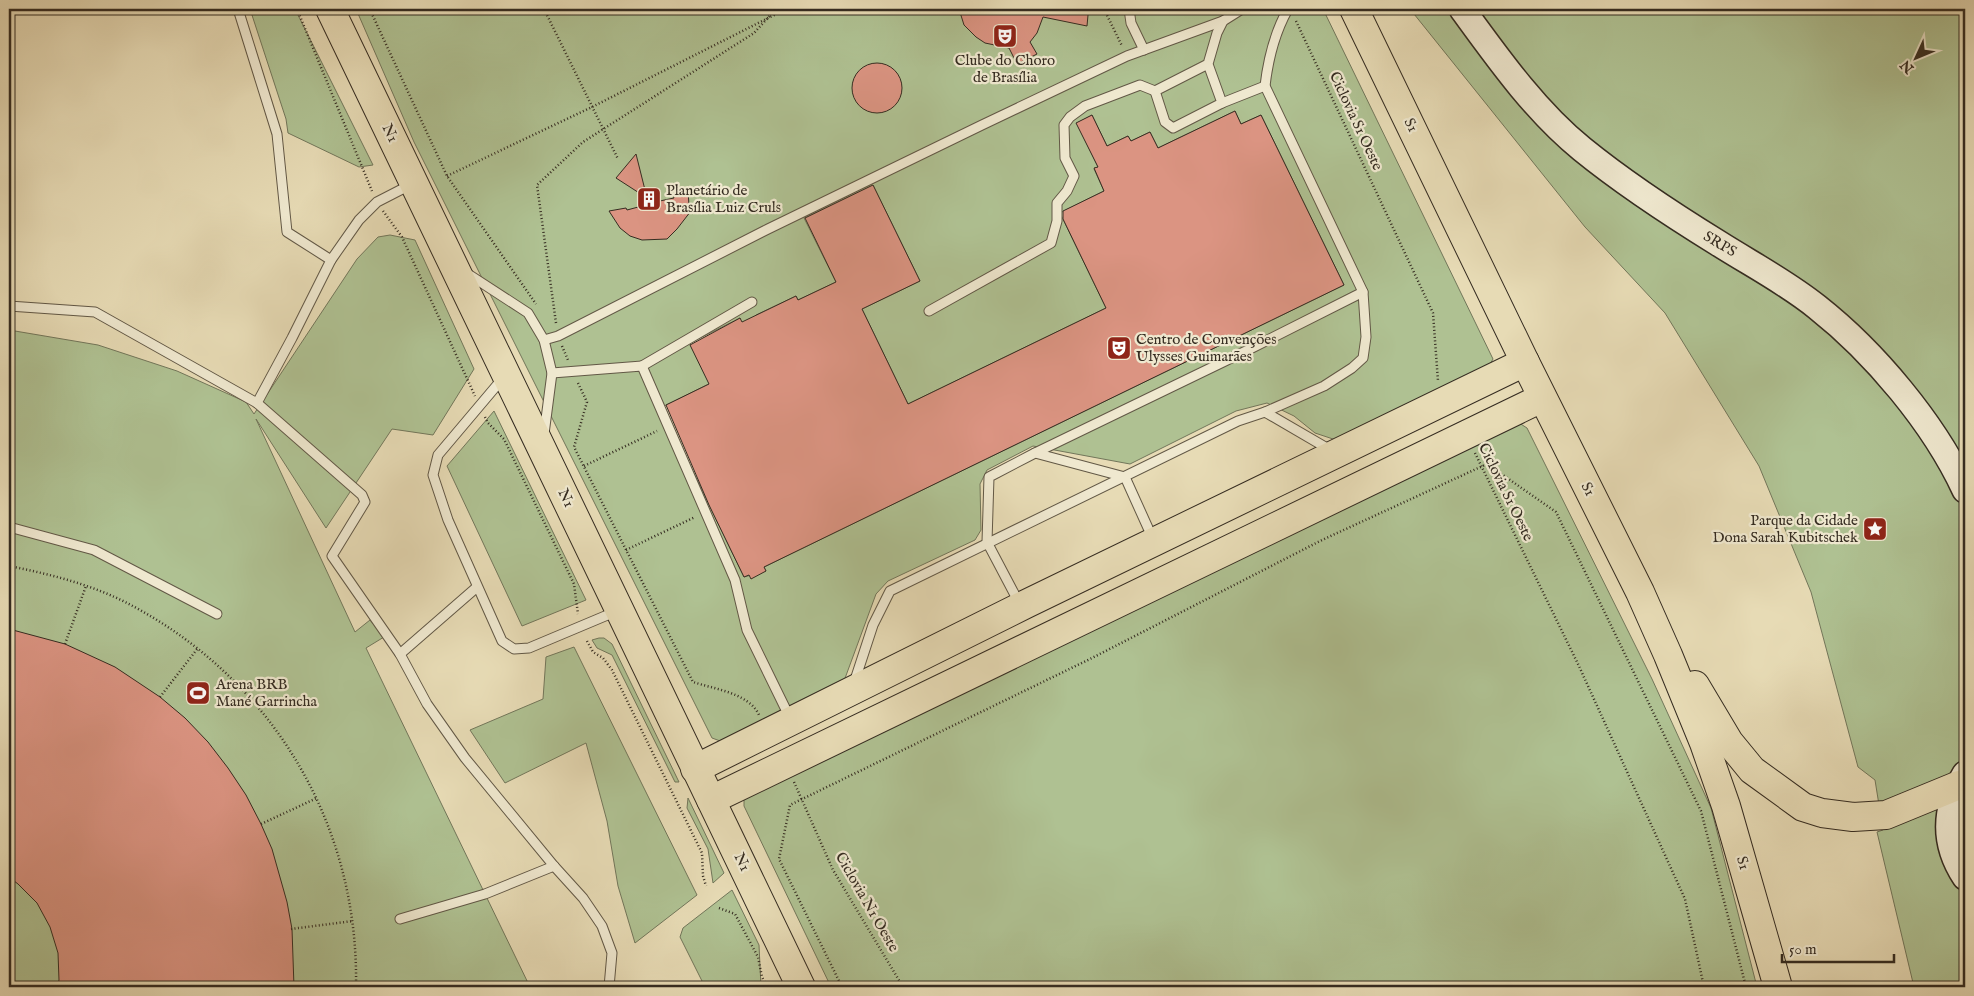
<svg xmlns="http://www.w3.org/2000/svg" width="1974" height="996" font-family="'IM FELL English',serif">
<rect width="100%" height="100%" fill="#e7dbb5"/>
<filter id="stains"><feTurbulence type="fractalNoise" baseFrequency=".004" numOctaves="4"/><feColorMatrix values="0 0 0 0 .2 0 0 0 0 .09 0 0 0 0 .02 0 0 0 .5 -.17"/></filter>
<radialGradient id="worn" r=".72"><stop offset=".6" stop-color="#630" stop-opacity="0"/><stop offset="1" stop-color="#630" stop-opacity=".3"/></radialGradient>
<g fill="#afc192" stroke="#72765a" fill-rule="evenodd">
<polygon points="250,9 295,9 373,165 359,167 288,133 286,119"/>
<path d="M356,9H1323L1493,359L1486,371L1342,442L1315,433L1294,416L1267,403L1236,411L1130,464L1033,446L987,470L980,484L981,530L975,540L888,581L876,594L844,681L723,742L712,738L414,142ZM1235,111L1241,124L1261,115L1344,285L764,567L766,571L744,577L662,407L723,377L702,368L690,343L740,318L741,368L756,315L796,296L798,300L836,282L804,218L873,185L920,281L862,309L908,404L1106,308L1060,213L1104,191L1094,169L1098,167L1077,123L1092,115L1107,146L1128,136L1131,141L1150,132L1158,148Z"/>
<polygon points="1410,9 1965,9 1965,987 1914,987 1877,832 1883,830 1875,780 1858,767 1811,592 1759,466 1665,313 1585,227"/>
<polygon points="390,235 415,240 474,369 433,435 392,429 326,528 256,419 355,632 370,620 384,637 366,648 530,987 9,987 9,330 98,345 177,371 246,402 254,414 357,259 378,237"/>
<polygon points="494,411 586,600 522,626 447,466"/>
<polygon points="1516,421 1527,428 1652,679 1711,808 1757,987 831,987 744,806 744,798"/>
<polygon points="599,638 604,638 612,644 679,782 675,782 612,655 597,648 592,640"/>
<polygon points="574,647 697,895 635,943 618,886 607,821 586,743 505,783 470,730 543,699 546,657"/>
<polygon points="688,798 724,873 713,883 708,849 687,808"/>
<polygon points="732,890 759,945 761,987 705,987 680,937 683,928"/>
</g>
<g fill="#db9482" stroke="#352c21">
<polygon points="959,9 1088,9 1088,15 1087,26 1043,17 1037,33 1030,42 1037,54 1017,64 1009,48 985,43 976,37 964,25"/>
<circle cx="877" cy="88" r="25"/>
<polygon points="1235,111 1241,124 1261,115 1344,285 764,567 766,571 751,579 749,575 744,577 709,505 666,405 709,384 690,345 740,318 742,322 796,296 798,300 836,282 805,218 873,185 920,281 862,309 908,404 1106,308 1063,219 1063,211 1104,191 1094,168 1098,167 1076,123 1092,115 1107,146 1128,136 1131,141 1150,132 1158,148"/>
<polygon points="636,154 647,198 616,178"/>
<polygon points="688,190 689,206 694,207 677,229 667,239 642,240 630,236 620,228 609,211 626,208 627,210 642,206 648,201 647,209 649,205 650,207 651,203 658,204 655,202 674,198 673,195"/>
<polygon points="9,629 65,644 115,667 160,697 185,718 208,742 228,768 246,795 261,824 272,849 287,902 292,929 294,987 57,987 59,980 58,953 50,927 37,903 18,884 9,877"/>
</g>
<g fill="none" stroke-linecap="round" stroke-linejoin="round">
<defs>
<g id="lane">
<polyline points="238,9 277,134 287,232 331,260"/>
<polyline points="1129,9 1131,23 1144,50"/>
<polyline points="1208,64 1155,91 1165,122 1173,128 1222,103 1208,64 1217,33 1223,21 1242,9"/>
<polyline points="1222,103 1265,86"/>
<polyline points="412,184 377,202 359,220 331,260 292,338 257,403 362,495 365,502 332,556 400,654 427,704 465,758 554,866 583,898 602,926 612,953 609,987"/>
<polyline points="465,272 528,313 544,340 552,373 544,434"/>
<polyline points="9,306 95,312 257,403"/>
<polyline points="929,311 1051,243 1057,221 1057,203 1067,191 1074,176 1065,158 1064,125 1070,117 1085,106 1140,85 1155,91"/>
<polyline points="544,340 558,336 768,229 982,125 1127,56 1223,21"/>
<polyline points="642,366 752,302"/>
<polyline points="552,373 642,366 735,580 747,630 791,720"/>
<polyline points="503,378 438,455 433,475 448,520 502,641 514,649 529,648 617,611"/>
<path d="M1265,412L1324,386L1352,368L1363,358L1366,337L1363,292L1265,86C1268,60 1275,32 1288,9"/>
<polyline points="1035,453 1250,349 1363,292"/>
<polyline points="9,527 94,550 217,614"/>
<polyline points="1021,601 1016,597 987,542 989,477 1035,453 1125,477 1153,539"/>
<polyline points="400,654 477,587"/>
<polyline points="854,683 873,625 890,591 1238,421 1265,412 1332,451"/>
<polyline points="400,919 485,894 554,866"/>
</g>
<g id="secondary">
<path d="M1462,9C1497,57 1535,111 1582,149C1625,184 1671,214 1718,243C1751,264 1786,282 1817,307C1874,352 1934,423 1965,490"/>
<path d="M1965,774C1944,809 1942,842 1965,877"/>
</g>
<g id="highway">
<polyline points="330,9 801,987"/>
<polyline points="1354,9 1525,362 1640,592 1668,655 1704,743 1726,806 1778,987"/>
<polyline points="1695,685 1729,742 1752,770 1803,807 1822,813 1853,817 1886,815 1959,785"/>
<polyline points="695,769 1026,604 1525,362"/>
<polyline points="711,800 1542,398"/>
</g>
</defs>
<use href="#lane" stroke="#625846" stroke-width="11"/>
<use href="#secondary" stroke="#352c21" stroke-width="28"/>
<use href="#highway" stroke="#352c21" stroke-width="30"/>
<g stroke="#352c21" stroke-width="2.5" stroke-dasharray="1 2.5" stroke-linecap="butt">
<polyline points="297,9 372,191"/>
<polyline points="370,9 372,14"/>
<polyline points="374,9 372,14 447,176 536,304"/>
<polyline points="544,9 618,159"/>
<polyline points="1104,9 1122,46"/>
<polyline points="1816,9 1842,11 1879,9"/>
<polyline points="1296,21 1433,313 1438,381"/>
<polyline points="447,176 592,107 786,9"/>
<polyline points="383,211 402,237 475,396"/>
<polyline points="556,323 537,185 583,142 754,33 776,9"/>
<polyline points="562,346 568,360"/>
<path d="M578,383L587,402L574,447L693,682C714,689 749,693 759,715"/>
<polyline points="485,417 488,423 504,439 574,584 578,614"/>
<polyline points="1475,453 1578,664 1685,899 1704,987"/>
<polyline points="584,466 657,431"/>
<polyline points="626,550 695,517"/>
<path d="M9,566C49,574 90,584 127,603C272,678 359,824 356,987"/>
<polyline points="587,641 593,652 603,658 612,670 702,853 703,876 706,886"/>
<polyline points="65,644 86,586"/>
<polyline points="160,697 198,648"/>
<polyline points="794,782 833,870 903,987"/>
<polyline points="261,824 317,798"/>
<polyline points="719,908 735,914 758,957 762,977 767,987"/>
<polyline points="291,929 353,921"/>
<polyline points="842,987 779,859 790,805 1092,658 1322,540 1487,464 1556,512 1701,811 1746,987"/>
</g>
<use href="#lane" stroke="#efe8cf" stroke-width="9"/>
<use href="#secondary" stroke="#efe8cf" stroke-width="25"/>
<use href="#highway" stroke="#e7dbb5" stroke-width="28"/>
</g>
<defs>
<symbol id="theatre-square" viewBox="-11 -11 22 22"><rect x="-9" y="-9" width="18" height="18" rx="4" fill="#8f2418" stroke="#efe8cf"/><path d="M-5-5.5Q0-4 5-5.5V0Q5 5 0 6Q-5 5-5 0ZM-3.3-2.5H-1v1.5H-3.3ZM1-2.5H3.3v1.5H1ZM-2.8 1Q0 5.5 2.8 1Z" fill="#fff"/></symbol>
<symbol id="building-square" viewBox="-11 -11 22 22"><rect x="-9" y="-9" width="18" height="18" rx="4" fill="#8f2418" stroke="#efe8cf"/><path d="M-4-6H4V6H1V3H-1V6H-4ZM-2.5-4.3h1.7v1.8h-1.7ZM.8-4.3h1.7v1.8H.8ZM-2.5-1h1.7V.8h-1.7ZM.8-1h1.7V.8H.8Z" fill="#fff"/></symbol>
<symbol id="sight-square" viewBox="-11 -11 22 22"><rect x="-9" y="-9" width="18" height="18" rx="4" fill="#8f2418" stroke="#efe8cf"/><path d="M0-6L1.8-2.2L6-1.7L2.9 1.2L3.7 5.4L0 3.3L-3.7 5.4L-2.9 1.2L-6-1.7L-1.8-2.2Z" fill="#fff"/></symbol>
<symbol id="stadium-square" viewBox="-11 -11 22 22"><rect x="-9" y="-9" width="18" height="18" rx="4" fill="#8f2418" stroke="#efe8cf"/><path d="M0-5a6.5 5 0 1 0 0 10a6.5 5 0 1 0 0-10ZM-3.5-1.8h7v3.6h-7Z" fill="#fff"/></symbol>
</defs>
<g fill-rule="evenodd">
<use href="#theatre-square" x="991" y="22" width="28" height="28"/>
<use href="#building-square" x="635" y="185" width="28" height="28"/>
<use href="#theatre-square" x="1105" y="334" width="28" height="28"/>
<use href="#sight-square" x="1861" y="515" width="28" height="28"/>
<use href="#stadium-square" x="184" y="679" width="28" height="28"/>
</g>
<g text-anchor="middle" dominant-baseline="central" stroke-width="4.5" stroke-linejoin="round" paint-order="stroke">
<g font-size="15" fill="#352c21" stroke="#efe8cf" text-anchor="start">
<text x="1005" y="60" text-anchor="middle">Clube do Choro<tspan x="1005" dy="17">de Brasília</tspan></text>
<text x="666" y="190">Planetário de<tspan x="666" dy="17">Brasília Luiz Cruls</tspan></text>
<text x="1136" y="339">Centro de Convenções<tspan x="1136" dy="17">Ulysses Guimarães</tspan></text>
<text x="1858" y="520" text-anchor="end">Parque da Cidade<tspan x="1858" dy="17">Dona Sarah Kubitschek</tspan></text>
<text x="216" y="684">Arena BRB<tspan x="216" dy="17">Mané Garrincha</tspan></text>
</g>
<g font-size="15" fill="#352c21" stroke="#efe8cf">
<text transform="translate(1356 121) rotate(65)">Ciclovia S1 Oeste</text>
<text transform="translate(1411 125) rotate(64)">S1</text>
<text transform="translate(390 133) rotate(64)">N1</text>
<text transform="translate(1720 244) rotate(31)">SRPS</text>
<text transform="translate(1588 489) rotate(63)">S1</text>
<text transform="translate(1506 492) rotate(64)">Ciclovia S1 Oeste</text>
<text transform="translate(566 498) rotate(65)">N1</text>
<text transform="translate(742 862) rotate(64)">N1</text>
<text transform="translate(1743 863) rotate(74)">S1</text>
<text transform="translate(867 902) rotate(60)">Ciclovia N1 Oeste</text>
</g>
</g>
<rect width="1974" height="996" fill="none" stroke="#e7dbb5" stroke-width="30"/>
<rect x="10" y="10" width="1954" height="976" fill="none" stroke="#352c21" stroke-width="2.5"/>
<rect x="15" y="15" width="1944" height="966" fill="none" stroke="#352c21"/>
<g transform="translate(1916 58) rotate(226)" stroke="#efe8cf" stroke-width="4" paint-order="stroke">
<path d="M0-4L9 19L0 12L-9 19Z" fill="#352c21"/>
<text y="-8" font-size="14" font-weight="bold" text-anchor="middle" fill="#352c21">N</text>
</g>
<path d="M1782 954v8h112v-8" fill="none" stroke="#352c21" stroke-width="2.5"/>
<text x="1789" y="954" font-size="15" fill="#352c21" stroke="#efe8cf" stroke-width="4" paint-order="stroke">50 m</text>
<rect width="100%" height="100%" filter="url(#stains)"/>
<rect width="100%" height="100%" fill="url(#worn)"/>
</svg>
